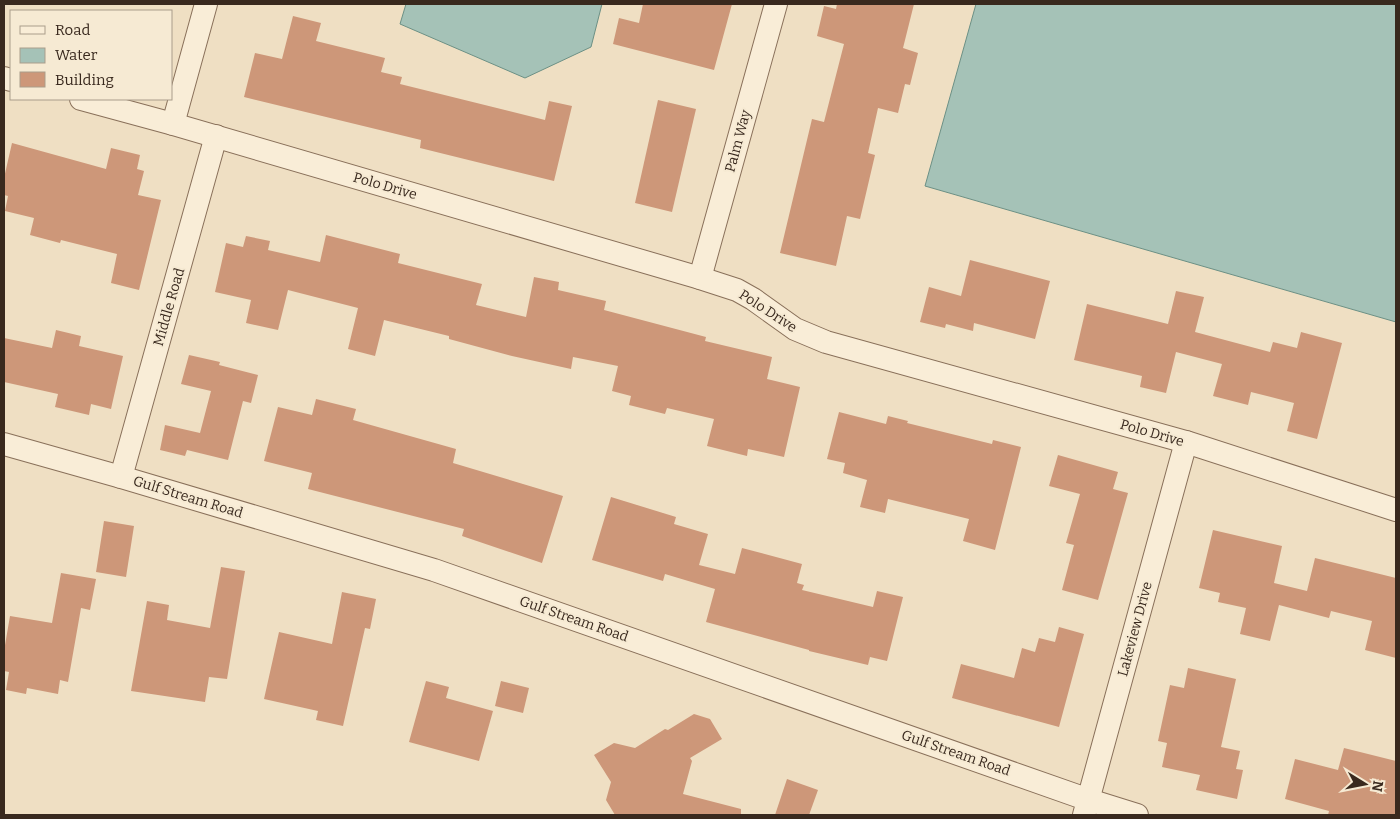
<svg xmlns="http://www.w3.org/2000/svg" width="1400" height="819" font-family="Bitter,serif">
<rect width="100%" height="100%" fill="#efdfc3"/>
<g fill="#a5c2b7" stroke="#6c9085">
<polygon points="406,4 602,4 591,47 525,78 400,24"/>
<polygon points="976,4 1396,4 1396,322 925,186"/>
</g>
<g fill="#cd9779">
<polygon points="643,4 732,4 714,70 613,44 619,18 639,23"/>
<polygon points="837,4 914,4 903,48 918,53 910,85 905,84 898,113 878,108 868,153 875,155 860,219 847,216 836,266 780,253 812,119 824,122 844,44 817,36 824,6 836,9"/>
<polygon points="293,16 321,23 316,41 385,58 381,72 402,77 400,84 545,120 549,101 572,106 554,181 420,148 421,140 244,97 255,53 282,59"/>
<polygon points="658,100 696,109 672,212 635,203"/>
<polygon points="12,143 106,169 111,148 140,155 137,169 144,171 138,195 161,200 139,290 111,283 117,254 61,240 60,243 30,235 34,218 5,211 8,196 4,195 4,178"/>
<polygon points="326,235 400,254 398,263 482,284 476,305 526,317 534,277 559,282 558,290 606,301 604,310 706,337 705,341 772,357 767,379 800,387 784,457 748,449 747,456 707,446 714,419 667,408 665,414 629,405 631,396 612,391 618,366 573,357 571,369 512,356 449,339 449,336 384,320 375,356 348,349 358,308 288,290 278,330 246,323 251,300 215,292 226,243 243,247 246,236 270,241 268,250 320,262"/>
<polygon points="970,260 1050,281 1035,339 974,323 973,331 946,324 945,328 920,322 929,287 961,296"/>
<polygon points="1176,291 1204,297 1195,332 1270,352 1273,342 1297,348 1301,332 1342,343 1317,439 1287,431 1294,403 1251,392 1248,405 1213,396 1222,364 1176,352 1166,393 1140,387 1142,376 1074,360 1087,304 1168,324"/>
<polygon points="56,330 81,336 79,346 123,356 111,409 91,404 89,415 55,407 58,394 4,382 4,338 52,348"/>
<polygon points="189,355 220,362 219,365 258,375 251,403 243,401 228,460 187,450 185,456 160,450 165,425 200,433 211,391 181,384"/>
<polygon points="316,399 356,409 353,420 456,449 453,463 563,496 542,563 462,536 464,529 308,489 312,473 264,461 278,407 312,415"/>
<polygon points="839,412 886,424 888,416 908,421 907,423 992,444 993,440 1021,447 995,550 963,541 969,519 888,499 885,513 860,507 867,480 843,473 845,463 827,459"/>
<polygon points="1058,455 1118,472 1113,489 1128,493 1098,600 1062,590 1074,545 1066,543 1080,494 1049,486"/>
<polygon points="611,497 676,517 674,524 708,534 699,565 735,574 742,548 802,564 797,583 804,585 802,590 873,607 877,591 903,597 887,661 870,657 868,665 809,651 809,650 706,622 715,589 665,574 663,581 592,560"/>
<polygon points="104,521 134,526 126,577 96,572"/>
<polygon points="1213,530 1282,546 1274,583 1307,591 1315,558 1396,578 1396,658 1365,650 1372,621 1331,611 1329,618 1279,605 1270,641 1240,634 1246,608 1218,602 1220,593 1199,588"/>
<polygon points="221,567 245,571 227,679 209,677 205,702 131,691 147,601 169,605 167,620 210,628"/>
<polygon points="61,573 96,579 90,610 81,608 68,682 60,680 58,694 27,688 26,694 6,690 9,672 4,671 4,651 10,616 52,623"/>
<polygon points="342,592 376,599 370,629 365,628 343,726 316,720 318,711 264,699 279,632 332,644"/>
<polygon points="1059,627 1084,634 1059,727 952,698 961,664 1014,678 1022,648 1035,652 1039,638 1055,642"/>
<polygon points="1188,668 1236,679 1221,747 1240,751 1236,769 1243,770 1237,799 1196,790 1200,775 1162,767 1167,743 1158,741 1170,685 1184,688"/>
<polygon points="426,681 449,687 446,698 493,711 479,761 409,742"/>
<polygon points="501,681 529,688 523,713 495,706"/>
<polygon points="694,714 710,719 722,739 690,758 692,761 683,794 741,809 741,815 615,815 606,800 611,782 594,755 614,743 635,748 665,729 668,730"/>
<polygon points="1344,748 1396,761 1396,815 1328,815 1329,811 1285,799 1295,759 1338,770"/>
<polygon points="787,779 818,790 809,815 775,815"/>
</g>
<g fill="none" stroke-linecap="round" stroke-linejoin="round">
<defs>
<g id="minor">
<polyline points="4,78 11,80"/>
<polyline points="81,99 173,124 700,278 737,290 753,299 795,329 826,342 1186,442 1396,510"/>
<polyline points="173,124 206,4"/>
<polyline points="700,278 776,4"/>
<polyline points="4,444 121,477 434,570 1089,800 1137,815"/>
<polyline points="121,477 216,136"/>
<polyline points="1084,815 1186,442"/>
</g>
</defs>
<use href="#minor" stroke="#89705a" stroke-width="24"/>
<use href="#minor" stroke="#f9edd7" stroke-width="22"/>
</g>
<g text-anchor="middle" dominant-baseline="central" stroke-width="4" stroke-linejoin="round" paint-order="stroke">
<g font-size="14" fill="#39291e" stroke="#f6ead3">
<text transform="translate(738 141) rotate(-75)">Palm Way</text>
<text transform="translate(385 186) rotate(16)">Polo Drive</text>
<text transform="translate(169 307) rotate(-74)">Middle Road</text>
<text transform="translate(768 311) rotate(33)">Polo Drive</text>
<text transform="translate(1152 433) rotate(16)">Polo Drive</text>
<text transform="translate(188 497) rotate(17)">Gulf Stream Road</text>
<text transform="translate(574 619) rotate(19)">Gulf Stream Road</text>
<text transform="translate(1135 629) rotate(-75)">Lakeview Drive</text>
<text transform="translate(956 753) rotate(19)">Gulf Stream Road</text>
</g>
</g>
<rect width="1400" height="819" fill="none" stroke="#39291e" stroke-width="10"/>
<rect x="10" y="10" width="162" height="90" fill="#f6ead3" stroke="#aa9d8b"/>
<rect x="20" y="26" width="25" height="8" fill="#f9edd7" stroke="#aa9d8b"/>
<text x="55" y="35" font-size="15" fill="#39291e">Road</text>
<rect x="20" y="48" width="25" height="15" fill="#a5c2b7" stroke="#aa9d8b"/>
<text x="55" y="60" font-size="15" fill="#39291e">Water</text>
<rect x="20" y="72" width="25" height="15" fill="#cd9779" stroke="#aa9d8b"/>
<text x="55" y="85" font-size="15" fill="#39291e">Building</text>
<g transform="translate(1365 784) rotate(100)" stroke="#f6ead3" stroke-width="4" paint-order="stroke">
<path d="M0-4L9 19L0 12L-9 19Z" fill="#39291e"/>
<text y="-8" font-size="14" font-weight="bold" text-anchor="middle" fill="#39291e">N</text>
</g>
</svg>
